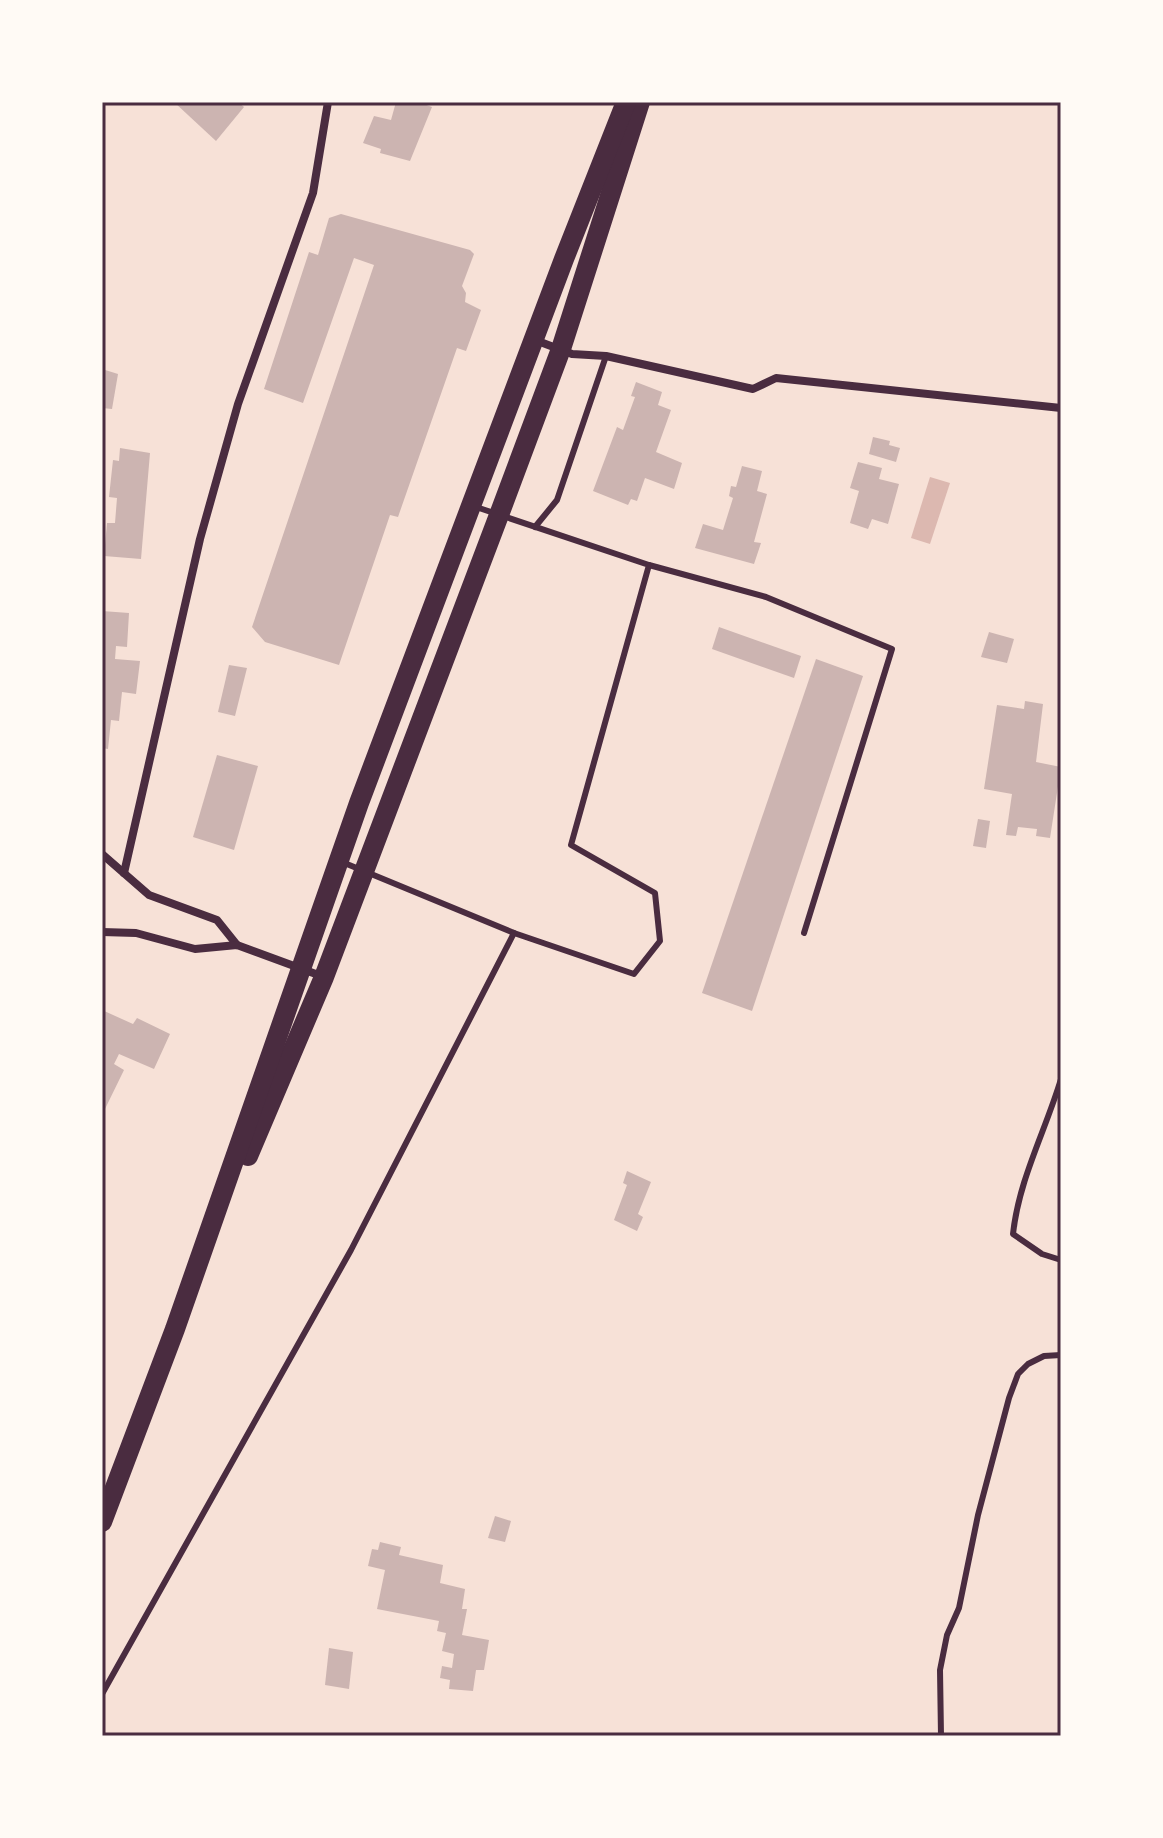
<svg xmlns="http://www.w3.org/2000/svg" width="1163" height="1838" font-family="Literata,serif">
<rect width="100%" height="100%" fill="#f7e1d7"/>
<polygon fill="#dcb8b0" points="930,477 950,483 930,544 911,538"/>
<g fill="#ccb4b1">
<polygon points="174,102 238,102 244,107 216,141"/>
<polygon points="396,102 418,102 432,107 410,161 380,153 381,149 363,143 374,116 391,120"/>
<polygon points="341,214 470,250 474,254 462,286 466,293 465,302 481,310 466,351 457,348 398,517 390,515 339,665 265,642 252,627 374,265 354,258 303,403 264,389 309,252 318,255 329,218"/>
<polygon points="102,369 118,374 112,409 102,408"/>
<polygon points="636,382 662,392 658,405 671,410 656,452 682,463 674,489 645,478 637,501 631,499 628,505 593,491 617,427 623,430 635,397 631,396"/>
<polygon points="873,437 890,441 889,445 900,448 896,462 869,454"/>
<polygon points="120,448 150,453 141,559 104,556 107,523 115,523 117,498 109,497 113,460 119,461"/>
<polygon points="858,462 882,468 879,479 899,484 888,524 872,519 868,529 850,523 859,491 850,488"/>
<polygon points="742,466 762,471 757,491 767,494 754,542 761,543 754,564 695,548 703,524 723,530 733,498 729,496 731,486 736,487"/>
<polygon points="102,611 129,613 127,647 116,646 115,659 140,661 136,694 122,692 119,721 111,720 108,749 102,748"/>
<polygon points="719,627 801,656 794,678 712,649"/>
<polygon points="989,632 1014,639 1007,663 981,657"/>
<polygon points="816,659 863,676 752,1011 702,993"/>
<polygon points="229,665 247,668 235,716 218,712"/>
<polygon points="1025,701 1043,704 1036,762 1061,767 1050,838 1036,836 1037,829 1018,827 1016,836 1006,835 1012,794 984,789 997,705 1024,709"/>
<polygon points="217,755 258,766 234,850 193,837"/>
<polygon points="978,819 990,821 986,848 973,846"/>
<polygon points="102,1010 133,1024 137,1018 170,1034 154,1069 119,1054 114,1064 124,1070 104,1111 102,1110"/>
<polygon points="627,1171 651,1182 638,1214 643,1217 637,1231 614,1220 627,1185 623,1183"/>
<polygon points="495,1516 511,1521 505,1542 488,1538"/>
<polygon points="380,1542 401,1547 399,1555 443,1565 440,1583 465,1589 462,1609 467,1609 462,1635 489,1640 484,1670 476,1670 473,1691 449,1689 450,1680 440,1678 442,1666 452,1668 454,1654 442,1651 446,1633 437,1631 439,1621 377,1609 385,1570 368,1566 372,1549 378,1550"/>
<polygon points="329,1648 353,1652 349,1689 325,1685"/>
</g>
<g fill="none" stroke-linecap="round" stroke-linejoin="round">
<g stroke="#4a2c40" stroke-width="6">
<polyline points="535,527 557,500 606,356"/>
<polyline points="649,565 766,597 892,649 804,933"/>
<polyline points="342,862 514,933 634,974 660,941 655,893 571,845 649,565 476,507"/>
<path d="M1061,1079C1045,1132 1019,1179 1013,1234L1042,1254L1061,1260"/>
<polyline points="102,1694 351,1250 514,933"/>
<polyline points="941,1736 940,1670 947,1635 959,1608 978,1515 1009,1398 1018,1374 1028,1364 1044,1356 1061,1355"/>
</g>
<g stroke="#4a2c40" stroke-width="8">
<polyline points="535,340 572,354 606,356 753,389 776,378 1061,408"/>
<polyline points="102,854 149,895 217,920 237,945"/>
<polyline points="124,873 200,539 238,404 313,193 328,102"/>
<polyline points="102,932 136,933 195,949 237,945 324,977"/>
</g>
<g stroke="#4a2c40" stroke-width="20">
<polyline points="248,1156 324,977 499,515 561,349 640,102"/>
<polyline points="102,1522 175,1329 359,803 564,259 626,102"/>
</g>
</g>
<rect width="1163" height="1838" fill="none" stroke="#fffaf5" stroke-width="208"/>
<rect x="104" y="104" width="955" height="1630" fill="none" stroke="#4a2c40" stroke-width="3"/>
</svg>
